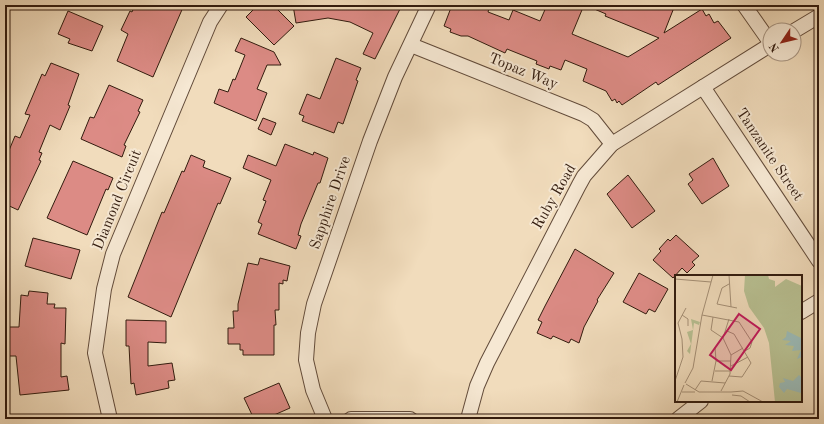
<svg xmlns="http://www.w3.org/2000/svg" width="824" height="424" font-family="'Old Standard TT',serif">
<rect width="100%" height="100%" fill="#f1dcbc"/>
<filter id="stains"><feTurbulence type="fractalNoise" baseFrequency=".005" numOctaves="4"/><feColorMatrix values="0 0 0 0 .2 0 0 0 0 .09 0 0 0 0 .02 0 0 0 .5 -.17"/></filter>
<radialGradient id="worn" r=".72"><stop offset=".6" stop-color="#630" stop-opacity="0"/><stop offset="1" stop-color="#630" stop-opacity=".3"/></radialGradient>
<g fill="#dc8b85" stroke="#321b0e">
<polygon points="135,5 184,5 153,77 117,61 128,34 121,30 130,11 132,12"/>
<polygon points="258,5 273,5 294,26 274,45 246,17"/>
<polygon points="293,5 402,5 375,59 363,54 373,33 350,22 328,18 296,23"/>
<polygon points="452,5 490,5 488,12 509,20 513,10 540,21 547,5 584,5 572,34 628,57 659,38 605,16 606,14 585,5 675,5 664,33 702,9 706,16 709,14 714,23 718,21 731,38 658,85 656,82 622,105 619,101 617,103 615,99 612,101 606,91 583,81 587,69 565,60 561,70 550,66 549,69 536,64 537,61 507,49 505,53 468,36 461,36 450,32 451,29 444,26"/>
<polygon points="68,11 103,26 92,51 68,43 70,39 58,34"/>
<polygon points="241,38 274,52 281,65 267,65 257,89 267,93 256,121 214,103 219,89 228,92 233,79 235,80 245,55 235,51"/>
<polygon points="336,58 361,68 356,80 358,81 343,124 338,122 334,133 302,121 304,116 299,114 307,94 320,99"/>
<polygon points="51,63 79,74 68,105 70,106 60,130 50,125 39,152 42,153 39,160 41,161 18,210 5,204 5,160 15,136 20,138 30,115 25,114 42,74 45,76"/>
<polygon points="109,85 143,100 138,111 140,112 124,145 126,146 122,157 81,139 90,117 94,118"/>
<polygon points="263,118 276,123 271,135 258,129"/>
<polygon points="285,144 313,155 314,152 328,158 320,183 318,183 301,224 298,235 301,236 296,249 258,234 262,224 258,222 266,201 263,200 271,180 243,168 248,155 276,166"/>
<polygon points="191,155 205,161 203,167 231,178 220,204 218,203 171,317 128,297 162,212 164,213 182,171 184,172"/>
<polygon points="713,158 729,186 702,204 688,184 693,180 689,174"/>
<polygon points="73,161 113,178 108,190 106,189 87,235 47,218"/>
<polygon points="628,175 655,211 632,228 607,194"/>
<polygon points="676,235 699,256 692,262 695,265 687,273 682,268 673,278 653,260 661,251 659,249 668,239 670,241"/>
<polygon points="33,238 80,250 71,279 25,266"/>
<polygon points="575,249 614,273 597,300 598,301 584,327 579,343 571,339 569,343 553,336 551,339 537,333 542,322 538,320 545,306"/>
<polygon points="260,258 290,266 289,270 287,281 283,280 283,284 279,283 279,310 275,310 276,325 274,325 274,355 243,355 243,350 240,350 240,344 228,344 228,328 234,328 233,311 238,311 238,304 248,263 258,265"/>
<polygon points="639,273 668,289 655,312 649,309 646,314 623,302"/>
<polygon points="29,291 48,293 47,304 55,304 54,308 66,308 65,344 61,343 61,377 67,376 69,390 20,395 16,356 8,356 8,327 19,327 21,295 28,296"/>
<polygon points="126,320 166,321 166,343 148,342 148,366 172,363 175,380 168,381 169,388 136,395 134,383 131,384 129,346 126,346"/>
<polygon points="279,383 290,408 265,419 254,419 244,398"/>
</g>
<g fill="none" stroke-linecap="round" stroke-linejoin="round">
<defs>
<g id="minor">
<polyline points="744,5 770,42"/>
<polyline points="794,31 819,16"/>
<polyline points="411,45 583,114 593,120 612,144"/>
<polyline points="703,87 819,261"/>
<polyline points="801,312 819,301"/>
<polyline points="110,419 95,353 104,289 113,254 210,22 221,5"/>
<polyline points="325,419 313,390 306,360 308,333 314,304 370,141 395,77 429,5"/>
<polyline points="351,419 410,419"/>
<polyline points="468,419 477,386 487,363 579,185 584,176 612,144 770,45"/>
<polyline points="678,419 701,401"/>
</g>
</defs>
<use href="#minor" stroke="#624b3a" stroke-width="16"/>
<use href="#minor" stroke="#f6e8d3" stroke-width="14"/>
</g>
<g text-anchor="middle" dominant-baseline="central" stroke-width="4" stroke-linejoin="round" paint-order="stroke">
<g font-size="15" fill="#321b0e" stroke="#f6e8d3">
<text transform="translate(523 72) rotate(22)">Topaz Way</text>
<text transform="translate(769 155) rotate(56)">Tanzanite Street</text>
<text transform="translate(555 197) rotate(-60)">Ruby Road</text>
<text transform="translate(118 200) rotate(-68)">Diamond Circuit</text>
<text transform="translate(331 203) rotate(-71)">Sapphire Drive</text>
</g>
</g>
<g transform="translate(675 275)">
<rect width="127" height="127" fill="#f1dcbc"/>
<path d="M70,0H93L94,4L100,6V12L111,4L127,11V127H100L94,68L89,53L74,32L69,16ZM16,44L25,47L24,50L19,48L15,79L12,76L16,69L12,57L18,55Z" fill="#b8c092"/>
<path d="M112,56L126,63L127,82L122,84L126,75L117,76L119,71L110,70L116,66L107,65L111,62ZM124,100L127,103L126,118L112,114L109,118L104,112L105,108L110,107L108,103L118,106Z" fill="#9bbab6"/>
<path fill="none" stroke="#a58f76" stroke-width="1" d="M54,0L56,32M0,4L36,7M54,9L47,13L42,29L62,33M7,40L13,44V51M27,40L64,47L77,67L75,73L70,76M38,42L36,55L48,63L56,80L55,99L46,116M52,56L59,59L76,88L67,102L54,101M48,63L54,44M56,80L68,73M41,86H56M56,91L73,82M40,96H55M0,106L8,82L7,64L3,48L11,33M37,106L41,86L40,72M10,108L18,93L27,40L38,0M11,109L24,117H56M20,115L26,106L50,108M7,117H20M56,117L68,116L88,127M57,120L66,121L75,127M2,127L9,110"/>
<path fill="#c2185b" fill-opacity="0.15" stroke="#c2185b" stroke-width="2" d="M64,39L85,54L56,95L35,80Z"/>
<rect width="127" height="127" fill="none" stroke="#321b0e" stroke-width="2"/>
</g>
<rect width="824" height="424" fill="none" stroke="#f1dcbc" stroke-width="20"/>
<rect x="6" y="6" width="812" height="412" fill="none" stroke="#321b0e" stroke-width="2"/>
<rect x="10" y="10" width="804" height="404" fill="none" stroke="#321b0e"/>
<g transform="translate(782 42) rotate(235)"><circle r="19" fill="#f6e8d3" stroke="#a89684"/>
<path d="M0-3L7 15L0 10L-7 15Z" fill="#8f2418"/>
<text y="-6" font-size="11" font-weight="bold" text-anchor="middle" fill="#321b0e">N</text>
</g>
<rect width="100%" height="100%" filter="url(#stains)"/>
<rect width="100%" height="100%" fill="url(#worn)"/>
</svg>
